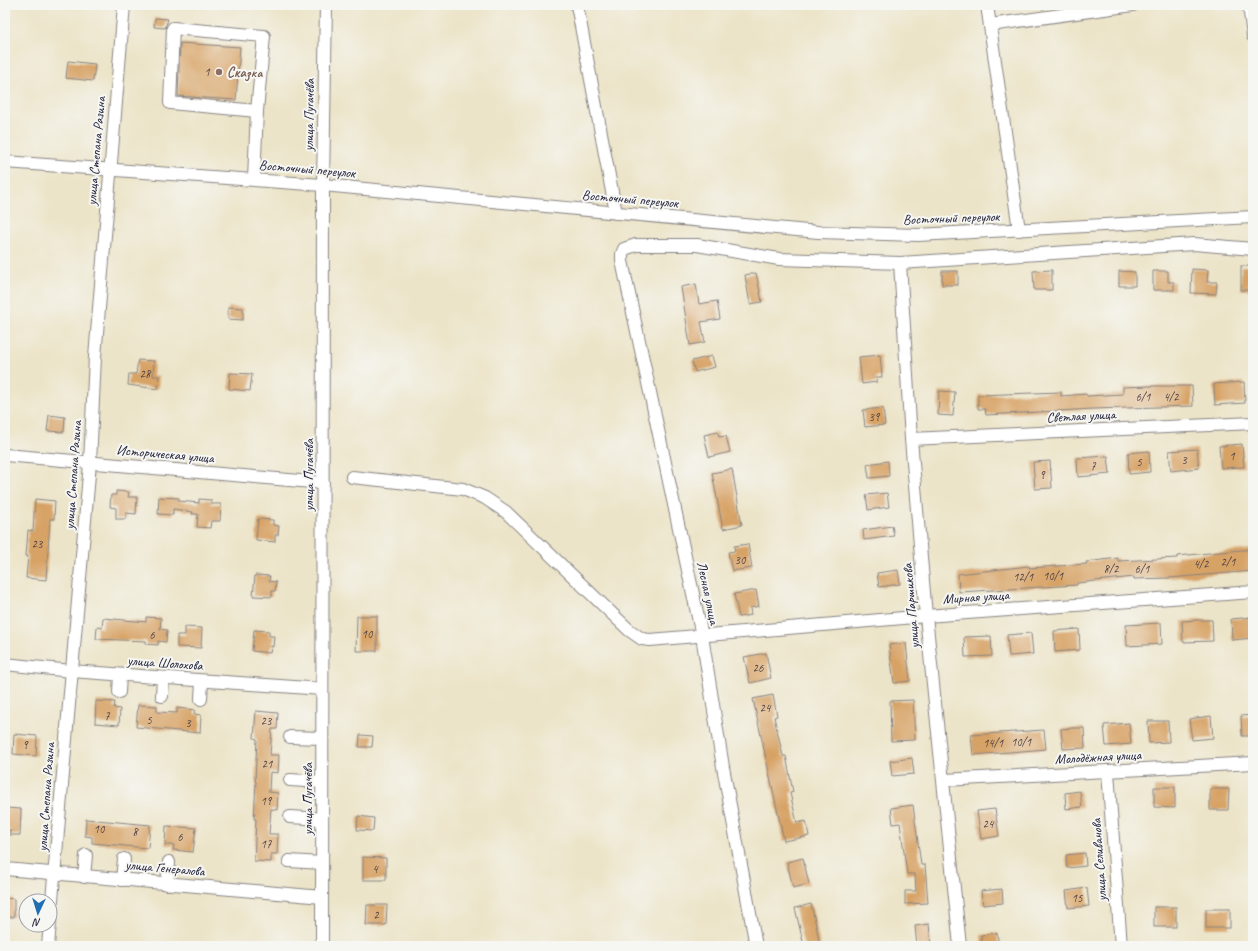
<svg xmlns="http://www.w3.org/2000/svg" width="1258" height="951" font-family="Caveat,sans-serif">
<rect width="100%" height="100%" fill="#f6f6f2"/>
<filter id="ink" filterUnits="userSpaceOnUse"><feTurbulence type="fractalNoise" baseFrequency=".025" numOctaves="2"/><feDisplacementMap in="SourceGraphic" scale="8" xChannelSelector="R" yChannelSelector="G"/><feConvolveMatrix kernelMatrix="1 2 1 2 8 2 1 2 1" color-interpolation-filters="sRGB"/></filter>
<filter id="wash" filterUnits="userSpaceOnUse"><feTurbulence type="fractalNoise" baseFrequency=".012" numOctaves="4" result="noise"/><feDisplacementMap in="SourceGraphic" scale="16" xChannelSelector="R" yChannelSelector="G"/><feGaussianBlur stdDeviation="0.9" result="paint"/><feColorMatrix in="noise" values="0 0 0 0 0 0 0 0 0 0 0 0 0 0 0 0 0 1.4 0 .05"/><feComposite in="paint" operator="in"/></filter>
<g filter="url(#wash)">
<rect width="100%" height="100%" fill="#ece4c8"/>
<g id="blocks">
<g fill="#d7a265">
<polygon points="155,18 168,19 165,28 154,27"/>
<polygon points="180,43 240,47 236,100 178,96"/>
<polygon points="68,61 95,64 93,81 66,78"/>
<rect x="1241" y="266" width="12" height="24"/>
<polygon points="1192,269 1208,270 1207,282 1217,282 1216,294 1191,293"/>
<polygon points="1052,270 1052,290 1034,290 1033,271"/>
<rect x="942" y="271" width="16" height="14"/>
<polygon points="1119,271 1135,272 1135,286 1119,286"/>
<polygon points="1153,271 1168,271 1168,282 1174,282 1174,290 1153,290"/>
<polygon points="756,273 762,302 750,304 745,275"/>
<polygon points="696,284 699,304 717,301 720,319 701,322 705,342 690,345 681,287"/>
<polygon points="228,307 243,308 243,320 228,319"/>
<polygon points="880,355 882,377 876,377 877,382 862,384 859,357"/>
<polygon points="712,356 715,367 695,372 692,361"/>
<polygon points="138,360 154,361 153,376 159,376 158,389 128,385 129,374 136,374"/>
<polygon points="230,373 252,374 250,391 229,389"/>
<polygon points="1244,382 1245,403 1215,405 1214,384"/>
<polygon points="1149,386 1192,386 1193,406 1093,409 986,415 985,409 978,409 978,395 1061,392 1061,396 1086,394 1087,396 1123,394 1123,387"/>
<polygon points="939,391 955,392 953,416 938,415"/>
<polygon points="883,408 885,425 865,427 863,410"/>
<polygon points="49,415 65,417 64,432 47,431"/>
<polygon points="718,432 719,437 726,436 730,452 709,457 704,435"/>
<polygon points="1242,444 1244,467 1221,468 1219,446"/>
<polygon points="1197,449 1199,468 1171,471 1169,451"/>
<polygon points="1149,451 1150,472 1129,474 1128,453"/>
<polygon points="1108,456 1110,474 1078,477 1077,458"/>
<polygon points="888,461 889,476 869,478 867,464"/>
<polygon points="1050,461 1052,488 1035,489 1033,462"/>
<polygon points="732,469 742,525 723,529 712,473"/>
<polygon points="116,491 129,492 128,497 137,497 136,514 126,513 126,519 116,519 116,508 110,507 111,495 116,495"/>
<polygon points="887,493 889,507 868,510 866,495"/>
<polygon points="159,497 179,498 179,501 199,503 199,499 211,500 211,504 221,504 220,521 211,521 210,528 197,527 198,514 192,514 193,512 173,509 173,515 158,514"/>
<polygon points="35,499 55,501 54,519 50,519 46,580 26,578 28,556 26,556 28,530 33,531"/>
<polygon points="258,519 273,520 273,525 279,526 278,535 275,535 275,542 256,540"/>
<polygon points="892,526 894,536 864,540 863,530"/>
<polygon points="748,544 752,568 732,571 728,552 735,551 734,546"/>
<polygon points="1253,549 1253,571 1169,578 1134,579 1134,577 1077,583 1077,585 959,592 958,574 1029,566 1029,568 1087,564 1086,562 1118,558 1118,561 1177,558 1177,556"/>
<polygon points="898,570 900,584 879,587 877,573"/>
<polygon points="255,575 270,576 269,581 276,582 275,591 272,591 272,597 253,596"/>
<polygon points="756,590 759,606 750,608 751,615 739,617 734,594"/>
<polygon points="357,616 377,616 377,651 356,651"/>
<polygon points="146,617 161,618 160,629 167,630 166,642 158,641 158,645 146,644 146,641 96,639 97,627 102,628 103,618 146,622"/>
<polygon points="1253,617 1253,638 1232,640 1231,619"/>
<polygon points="1198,620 1212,620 1213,641 1183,642 1182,621"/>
<polygon points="1161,623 1162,644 1127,646 1126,625"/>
<polygon points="185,627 202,628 201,648 177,647 177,635 185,635"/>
<polygon points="1079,629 1080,650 1055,652 1054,631"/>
<polygon points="254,630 269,631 269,636 274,636 273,647 271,646 270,653 252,651"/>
<polygon points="1031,633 1033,654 1009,656 1007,635"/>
<polygon points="991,636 992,656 965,657 964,637"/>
<polygon points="906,643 910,681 894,683 889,645"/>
<polygon points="766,653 771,678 750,683 744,657"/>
<polygon points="773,695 777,716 774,717 783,756 786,756 793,792 790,793 797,823 806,821 809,836 784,841 753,699"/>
<polygon points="913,700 915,740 891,741 890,701"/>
<polygon points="96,701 115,702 114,708 120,709 119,725 95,723"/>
<polygon points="138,705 157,706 157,712 177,713 177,708 195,710 194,714 201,715 200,733 136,727"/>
<polygon points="256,711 278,713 277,729 272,729 270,755 279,755 278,773 270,772 269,792 278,793 277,810 271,809 269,834 278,834 277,854 271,854 271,862 254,861 256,819 254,819 256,781 255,781 257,739 254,738"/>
<polygon points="1253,715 1253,736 1242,736 1241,716"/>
<polygon points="1211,716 1213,738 1192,740 1189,719"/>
<polygon points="1148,721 1168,721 1169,742 1149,743"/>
<polygon points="1129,723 1131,744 1106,746 1104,725"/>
<polygon points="1072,728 1084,728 1085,748 1063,749 1061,729"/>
<polygon points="1044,730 1046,749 973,755 971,735"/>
<polygon points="14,734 37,736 36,756 13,754"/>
<polygon points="360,735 373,736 372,747 359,747"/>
<polygon points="912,758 914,774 892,776 890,761"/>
<polygon points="1154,787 1175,787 1175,808 1154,807"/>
<polygon points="1210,789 1229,789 1228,810 1210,810"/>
<polygon points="1080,791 1082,807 1066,809 1065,793"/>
<polygon points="913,805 921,865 925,865 928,903 905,904 905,891 916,891 915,874 907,874 900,823 893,824 891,808"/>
<polygon points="5,808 21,809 20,835 10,835 10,830 5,829"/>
<polygon points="995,809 999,836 981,839 977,811"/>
<polygon points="358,816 374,818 373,831 357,830"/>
<polygon points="86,819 150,825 148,848 92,843 92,837 85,836"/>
<polygon points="166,826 196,828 193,852 173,850 174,845 165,845"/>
<polygon points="1085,853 1086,866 1067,868 1066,855"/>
<polygon points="363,857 386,858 386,880 363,880"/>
<polygon points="803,858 809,884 793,888 787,862"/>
<polygon points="1087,888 1089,906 1068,908 1066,891"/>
<polygon points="1002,889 1003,903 983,905 981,891"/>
<polygon points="5,898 14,899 14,917 5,917"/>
<polygon points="811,904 816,925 820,946 804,946 795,908"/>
<polygon points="367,905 387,905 386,925 366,925"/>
<rect x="1154" y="907" width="22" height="20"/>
<rect x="1206" y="909" width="24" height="19"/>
<polygon points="929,924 931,946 917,946 915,926"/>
<polygon points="997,933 999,946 982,946 981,935"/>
</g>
</g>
</g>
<g filter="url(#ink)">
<use href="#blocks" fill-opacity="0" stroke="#878382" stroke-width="1"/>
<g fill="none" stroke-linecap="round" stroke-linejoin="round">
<defs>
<g id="minor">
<polyline points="577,5 616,213"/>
<polyline points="987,5 1019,230"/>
<polyline points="1249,5 1253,36"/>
<polyline points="990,25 1133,5"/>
<polyline points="5,162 323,185 818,232 918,235 1253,217"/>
<polyline points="254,179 257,111 264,36 173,28 170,103 257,111"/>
<polyline points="900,263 911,439 926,616 960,946"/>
<polyline points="911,439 1253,423"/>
<polyline points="5,455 323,483"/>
<polyline points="352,477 463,489 485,498 506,512 629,630 642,639 650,640 926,616 1253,592"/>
<polyline points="5,664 71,671 322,689"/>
<polyline points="119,692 120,675"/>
<polyline points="162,696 163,678"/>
<polyline points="201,699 202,681"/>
<polyline points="290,737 322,738"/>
<polyline points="1108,772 1121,946"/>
<polyline points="290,780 322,782"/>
<polyline points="944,780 1253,763"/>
<polyline points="290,817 322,819"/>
<polyline points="289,861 322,863"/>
<polyline points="5,869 322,897"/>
<polyline points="84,877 86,855"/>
<polyline points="122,880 124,859"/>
<polyline points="167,884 169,862"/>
<polyline points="48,946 90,463 95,357 124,5"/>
<polyline points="322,946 323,185 326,5"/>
<polyline points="756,946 723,767 702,636 622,261 622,254 624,249 636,245 697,245 779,259 900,263 1194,244 1253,249"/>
</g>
</defs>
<use href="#minor" stroke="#878382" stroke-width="14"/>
<use href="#minor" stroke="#fff" stroke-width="12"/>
</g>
</g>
<circle fill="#8d6e63" stroke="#f6f6f2" stroke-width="1.5" cx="219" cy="72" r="4"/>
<g text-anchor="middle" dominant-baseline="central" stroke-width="4" stroke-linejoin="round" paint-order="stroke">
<g font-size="12" fill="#4f4246">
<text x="207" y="72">1</text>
<text x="145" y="374">28</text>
<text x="1143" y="397">6/1</text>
<text x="1171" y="397">4/2</text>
<text x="874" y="417">39</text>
<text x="1232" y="456">1</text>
<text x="1184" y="460">3</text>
<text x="1139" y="462">5</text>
<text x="1093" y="466">7</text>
<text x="1042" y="475">9</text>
<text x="37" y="544">23</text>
<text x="740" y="560">30</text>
<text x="1228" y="562">2/1</text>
<text x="1201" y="564">4/2</text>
<text x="1111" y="569">8/2</text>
<text x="1142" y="569">6/1</text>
<text x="1053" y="576">10/1</text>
<text x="1023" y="577">12/1</text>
<text x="367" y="634">10</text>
<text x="152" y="635">6</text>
<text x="758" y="668">26</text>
<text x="765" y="708">24</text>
<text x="107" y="716">7</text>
<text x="149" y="720">5</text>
<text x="266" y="721">23</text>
<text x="188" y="723">3</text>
<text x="1021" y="742">10/1</text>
<text x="993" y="743">14/1</text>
<text x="25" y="745">9</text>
<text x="267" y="764">21</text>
<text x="266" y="801">19</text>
<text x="988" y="824">24</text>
<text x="99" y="829">10</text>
<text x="135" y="832">8</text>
<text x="180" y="837">6</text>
<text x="266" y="844">17</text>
<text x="375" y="869">4</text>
<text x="1077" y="898">15</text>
<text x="376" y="915">2</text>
</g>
<g font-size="14" font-weight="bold" fill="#785e54" stroke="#f6f6f2" text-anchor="start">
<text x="227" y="72">Сказка</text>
</g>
<g font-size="14" fill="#22223b" stroke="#f6f6f2">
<text transform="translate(309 115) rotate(-89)">улица Пугачёва</text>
<text transform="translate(96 151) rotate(-85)">улица Степана Разина</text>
<text transform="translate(307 169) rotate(5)">Восточный переулок</text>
<text transform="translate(630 199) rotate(5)">Восточный переулок</text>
<text transform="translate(951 218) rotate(-2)">Восточный переулок</text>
<text transform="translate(1081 416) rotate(-3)">Светлая улица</text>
<text transform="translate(165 454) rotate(5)">Историческая улица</text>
<text transform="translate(73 475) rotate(-86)">улица Степана Разина</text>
<text transform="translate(308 475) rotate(-90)">улица Пугачёва</text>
<text transform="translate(708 593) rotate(78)">Лесная улица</text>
<text transform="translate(976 597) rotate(-4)">Мирная улица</text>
<text transform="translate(911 606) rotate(-95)">улица Паршикова</text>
<text transform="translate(165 663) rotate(4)">улица Шолохова</text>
<text transform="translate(1098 757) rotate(-3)">Молодёжная улица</text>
<text transform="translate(46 797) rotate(-86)">улица Степана Разина</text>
<text transform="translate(307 799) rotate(-90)">улица Пугачёва</text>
<text transform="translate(1099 860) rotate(-94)">улица Селиванова</text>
<text transform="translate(165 868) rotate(5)">улица Генералова</text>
</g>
</g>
<rect width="1258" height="951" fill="none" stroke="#f6f6f2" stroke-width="20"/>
<g transform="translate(38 913) rotate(184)"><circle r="19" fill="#f6f6f2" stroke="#a1a1a9"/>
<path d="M0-3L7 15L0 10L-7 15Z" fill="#1f6fb2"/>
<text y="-6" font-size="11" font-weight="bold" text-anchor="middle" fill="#22223b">N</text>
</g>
</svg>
